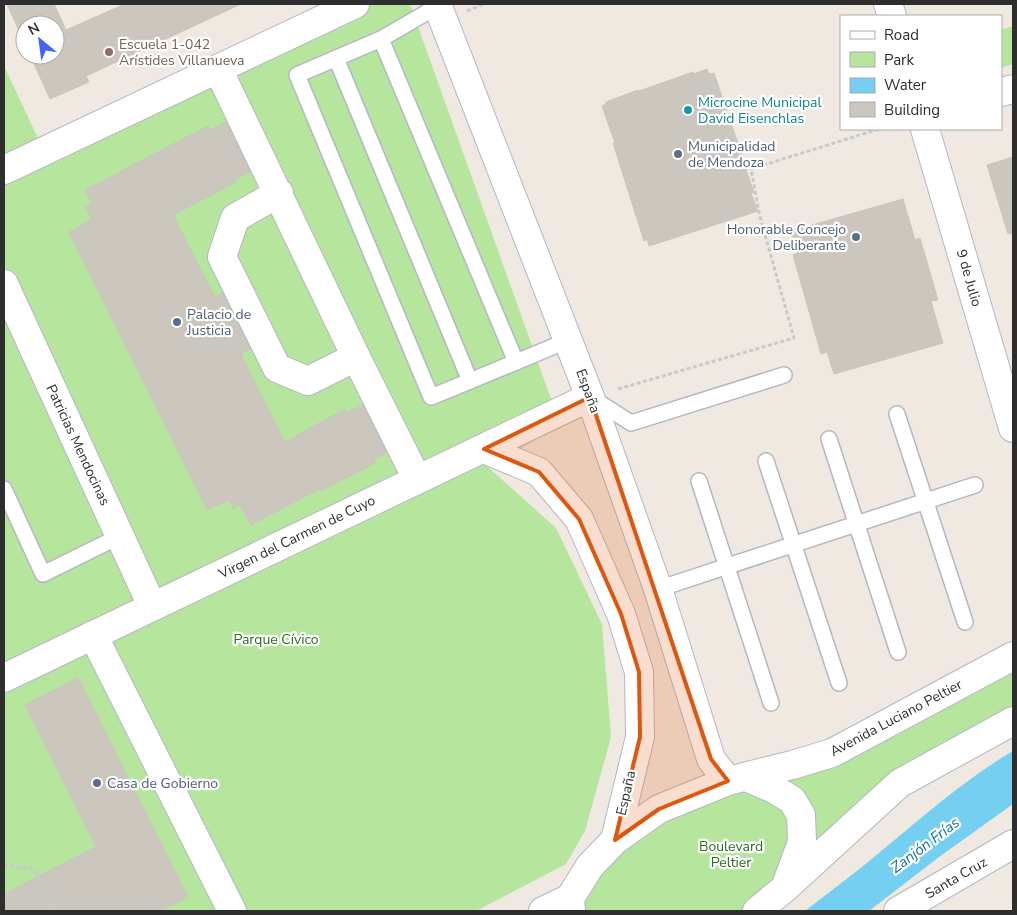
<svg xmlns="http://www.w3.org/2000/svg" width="1017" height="915" font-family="'Nunito Sans',sans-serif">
<rect width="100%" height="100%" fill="#efe9e1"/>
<g fill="#b6e59e">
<polygon points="340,4 410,4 560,424 489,468 556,528 602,624 611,737 585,831 566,864 476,911 4,911 4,66 43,149"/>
<polygon points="1013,26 1013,64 1001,68 1001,30"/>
<polygon points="1013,665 1013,720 898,781 749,911 563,911 580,903 624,844 668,818"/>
</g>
<path fill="#75cff0" d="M1013,751V804L939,857L869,911H805C824,896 843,882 862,867C911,827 959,783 1013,751Z"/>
<g fill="#cbc7bf" stroke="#cbc5ba">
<polygon points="7,4 54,4 66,30 125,4 241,4 86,76 89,82 50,99 30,55 55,55 55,25 25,25 25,44"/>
<polygon points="707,69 709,74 714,73 747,170 746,170 754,193 751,193 758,211 649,246 647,239 644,241 613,143 615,143 602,106 606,104 606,102 638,90 639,91 693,72 694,74"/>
<polygon points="226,122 250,172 235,179 236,182 173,215 215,297 222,293 250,349 241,354 285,442 345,409 347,413 363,405 386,452 374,460 375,463 320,491 319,489 251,525 240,505 233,508 229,500 207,510 69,232 92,219 85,207 92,204 85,190 208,126 211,130"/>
<polygon points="1013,157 1013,233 1008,234 987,165"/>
<polygon points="903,199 915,240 920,238 938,300 931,301 943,343 834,374 827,352 821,354 793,255 797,253 791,231"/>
<polygon points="78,678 188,897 160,911 4,911 4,894 96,847 25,705"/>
</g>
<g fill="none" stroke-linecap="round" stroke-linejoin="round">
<defs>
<g id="lane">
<polyline points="381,39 438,6"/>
<polyline points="336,58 470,381 569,340"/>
<polyline points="470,381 431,397 297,75 381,39 516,362"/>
<polyline points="592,398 631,423 784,375"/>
<polyline points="897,414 965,622"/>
<polyline points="829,439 898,652"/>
<polyline points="766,461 839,683"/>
<polyline points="699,481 771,703"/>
<polyline points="4,489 43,574 120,536"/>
<polyline points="658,589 975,485"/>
</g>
<g id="street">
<polyline points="888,4 892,16"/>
<polyline points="218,69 356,357 417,479"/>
<polyline points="1001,92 1013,89"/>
<polyline points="925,129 1013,428"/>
<polyline points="4,170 355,4"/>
<polyline points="279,193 235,218 222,257 277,368 308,381 356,357"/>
<polyline points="4,284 152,606"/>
<polyline points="484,449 539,472 579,519 621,614 639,672 640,737 615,840"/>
<polyline points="93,635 232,911"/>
<polyline points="4,678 590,397"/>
<polyline points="898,911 1013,844"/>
</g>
<g id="secondary">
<polyline points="437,4 590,397 658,589 711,759 728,781"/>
<polyline points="746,777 774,789 792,800 801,815 802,842 785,888 757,911"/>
<polyline points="785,888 900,783 1013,721"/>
<polyline points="543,911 570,898"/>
<polyline points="571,911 570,898 590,866 615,840 659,809 728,781 792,765 832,753 1013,656"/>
</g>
</defs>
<use href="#lane" stroke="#b4b7c1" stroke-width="18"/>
<use href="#street" stroke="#b4b7c1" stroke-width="30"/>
<use href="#secondary" stroke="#b4b7c1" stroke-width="30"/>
<g stroke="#c9c9c9" stroke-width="3" stroke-dasharray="4 2.5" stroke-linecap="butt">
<polyline points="467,11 483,4"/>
<polyline points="618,389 794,338 760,217 751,169 879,129"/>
<polyline points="4,864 35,870 57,911"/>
</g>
<use href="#lane" stroke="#fff" stroke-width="15"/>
<use href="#street" stroke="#fff" stroke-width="28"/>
<use href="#secondary" stroke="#fff" stroke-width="28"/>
</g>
<path fill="#df570e" fill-opacity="0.2" stroke="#df570e" stroke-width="4" stroke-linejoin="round" d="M590,397L711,759L728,781L659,809L615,840L640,737L639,672L621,614L579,519L539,472L484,449Z"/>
<circle fill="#8d6e63" stroke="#fff" stroke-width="2" cx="109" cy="52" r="5"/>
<circle fill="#0f9aa8" stroke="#fff" stroke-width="2" cx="688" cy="110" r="5"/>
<g fill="#5c6f8a" stroke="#fff" stroke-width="2">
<circle cx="678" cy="154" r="5"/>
<circle cx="856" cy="237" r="5"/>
<circle cx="177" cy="322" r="5"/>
<circle cx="97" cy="783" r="5"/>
</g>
<g text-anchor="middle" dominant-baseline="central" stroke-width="4.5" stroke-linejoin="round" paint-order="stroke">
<g font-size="14" fill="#785e54" stroke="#fff" text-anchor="start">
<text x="119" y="44">Escuela 1-042<tspan x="119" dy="16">Arístides Villanueva</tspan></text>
</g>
<g font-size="14" fill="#0d838f" stroke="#fff" text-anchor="start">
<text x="698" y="102">Microcine Municipal<tspan x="698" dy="16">David Eisenchlas</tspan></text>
</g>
<g font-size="14" fill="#4e5e75" stroke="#fff" text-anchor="start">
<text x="688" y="146">Municipalidad<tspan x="688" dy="16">de Mendoza</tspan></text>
<text x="846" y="229" text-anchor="end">Honorable Concejo<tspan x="846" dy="16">Deliberante</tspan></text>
<text x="187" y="314">Palacio de<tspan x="187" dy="16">Justicia</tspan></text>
<text x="107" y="783">Casa de Gobierno</text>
</g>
<g font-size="14" fill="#2e2e2e" stroke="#fff">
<text transform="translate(969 278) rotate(74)">9 de Julio</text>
<text transform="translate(588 391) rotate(70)">España</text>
<text transform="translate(78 445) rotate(65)">Patricias Mendocinas</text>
<text transform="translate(297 537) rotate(-26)">Virgen del Carmen de Cuyo</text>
<text transform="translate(896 718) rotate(-28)">Avenida Luciano Peltier</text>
<text transform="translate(626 793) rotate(-77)">España</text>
<text transform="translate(956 878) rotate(-30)">Santa Cruz</text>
</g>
<g font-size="14" fill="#2c6e1b" stroke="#fff">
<text x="276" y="639">Parque Cívico</text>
<text x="731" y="846">Boulevard<tspan x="731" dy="16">Peltier</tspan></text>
</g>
<g font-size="15" font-style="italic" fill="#0d6fa3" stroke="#fff">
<text transform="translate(925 845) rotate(-37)">Zanjón Frías</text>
</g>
</g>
<rect width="1017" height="915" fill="none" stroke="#2e2e2e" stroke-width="10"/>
<rect x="840" y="15" width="162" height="115" fill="#ffffff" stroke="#ababab"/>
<rect x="850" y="31" width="25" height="8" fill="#ffffff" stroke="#ababab"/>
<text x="884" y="40" font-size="15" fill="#2e2e2e">Road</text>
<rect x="850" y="52" width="25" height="15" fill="#b6e59e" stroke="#ababab"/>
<text x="884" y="65" font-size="15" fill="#2e2e2e">Park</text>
<rect x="850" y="78" width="25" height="15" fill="#75cff0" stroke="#ababab"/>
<text x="884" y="90" font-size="15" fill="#2e2e2e">Water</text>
<rect x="850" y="102" width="25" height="15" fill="#cbc7bf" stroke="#ababab"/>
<text x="884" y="115" font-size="15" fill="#2e2e2e">Building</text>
<g transform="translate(40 40) rotate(331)"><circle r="24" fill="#ffffff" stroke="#ababab"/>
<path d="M0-4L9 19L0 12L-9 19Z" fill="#4264fb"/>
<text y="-8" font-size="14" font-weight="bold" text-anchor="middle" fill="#2e2e2e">N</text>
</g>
</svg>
